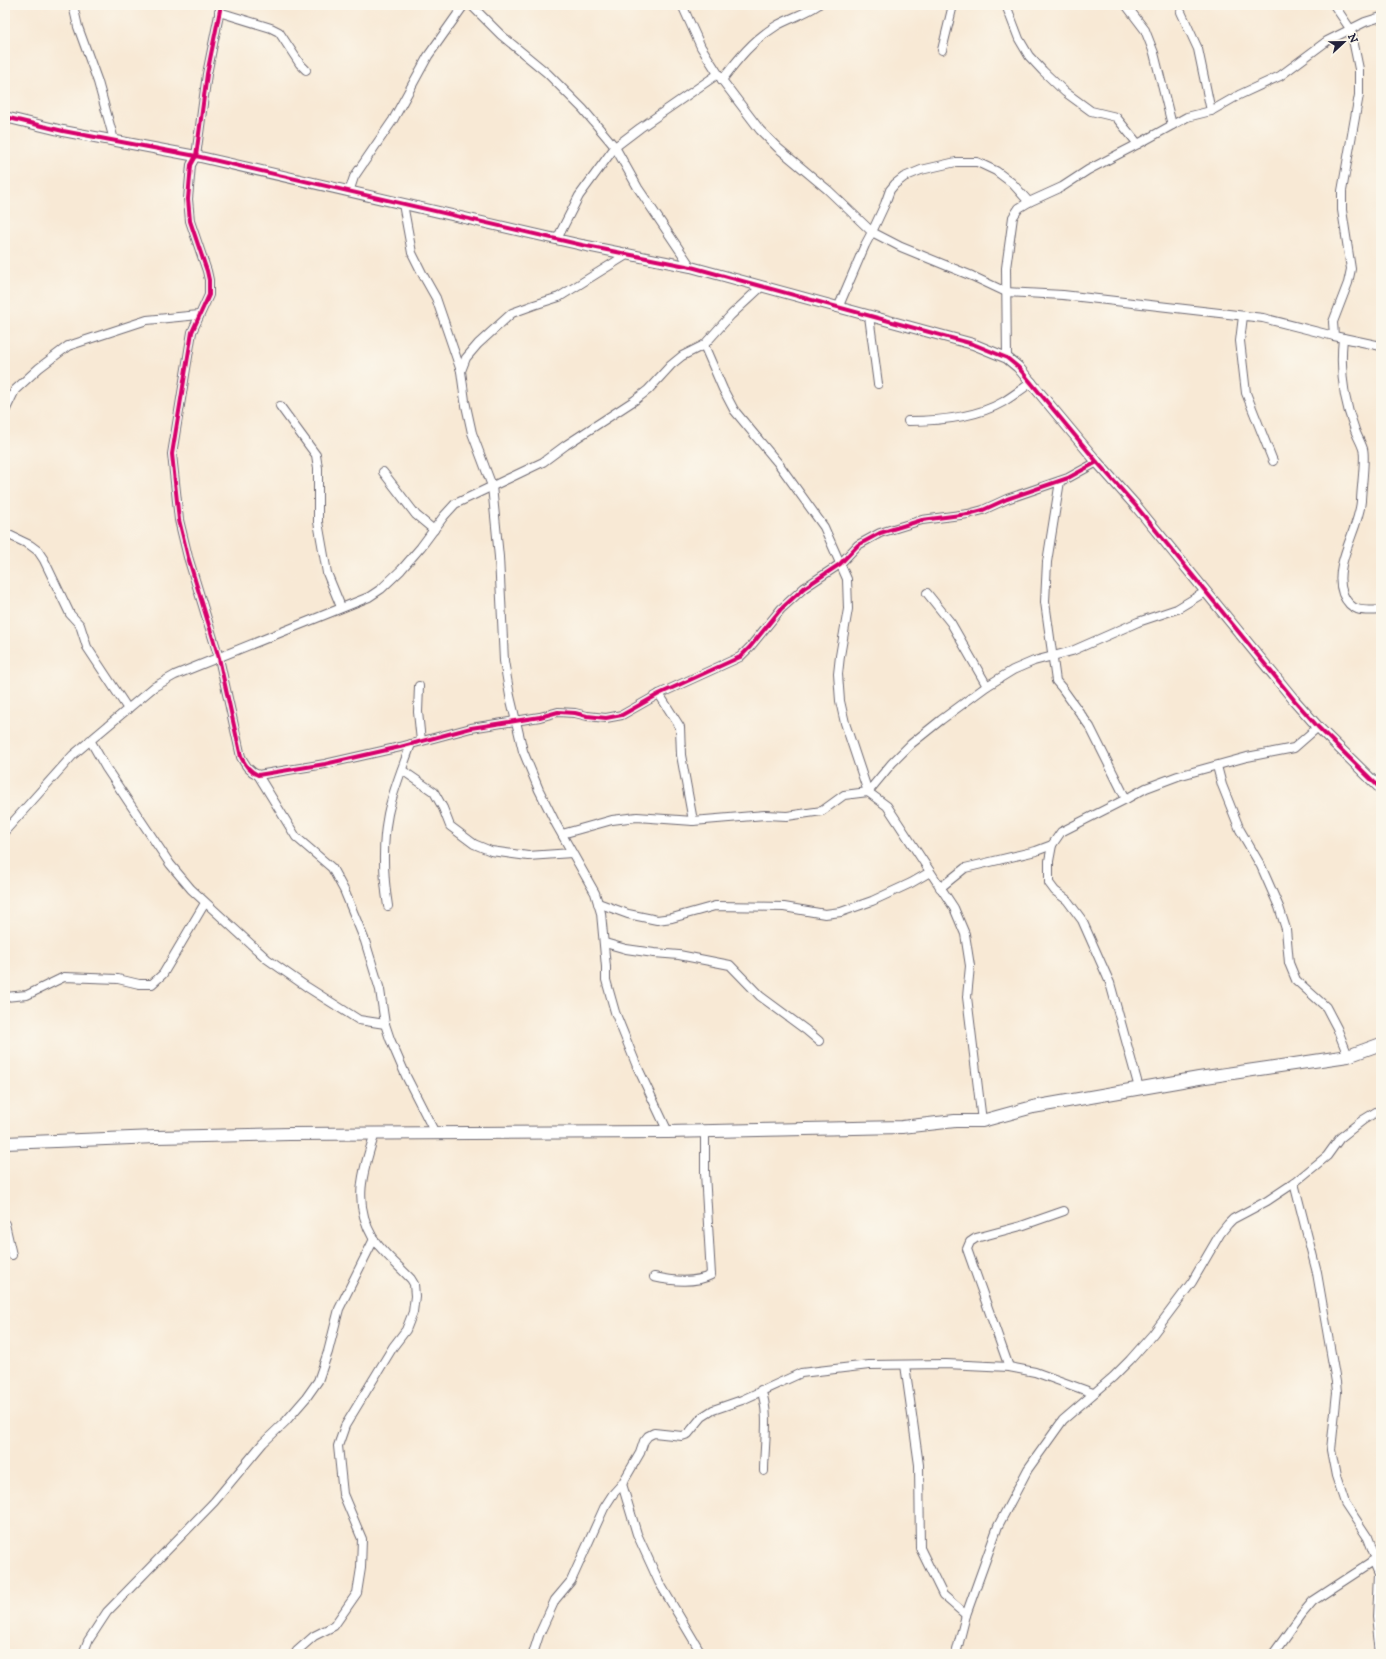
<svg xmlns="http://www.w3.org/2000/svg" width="1386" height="1659" font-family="'IM FELL DW Pica',serif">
<rect width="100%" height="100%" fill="#fbf7ec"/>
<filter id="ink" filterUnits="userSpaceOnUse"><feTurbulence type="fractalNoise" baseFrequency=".025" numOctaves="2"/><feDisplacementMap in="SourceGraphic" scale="8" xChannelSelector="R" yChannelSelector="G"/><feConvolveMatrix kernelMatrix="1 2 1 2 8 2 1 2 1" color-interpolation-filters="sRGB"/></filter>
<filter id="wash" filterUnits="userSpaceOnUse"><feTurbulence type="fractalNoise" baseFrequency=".012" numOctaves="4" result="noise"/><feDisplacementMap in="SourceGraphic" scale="16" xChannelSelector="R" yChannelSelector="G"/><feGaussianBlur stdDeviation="0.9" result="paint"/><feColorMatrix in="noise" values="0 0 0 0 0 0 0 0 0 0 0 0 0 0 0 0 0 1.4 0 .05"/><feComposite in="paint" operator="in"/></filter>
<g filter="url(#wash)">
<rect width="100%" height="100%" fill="#f8e9d5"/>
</g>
<g filter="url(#ink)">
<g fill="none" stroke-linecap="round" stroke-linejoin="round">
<defs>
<g id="minor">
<polyline points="73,5 78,27 98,82 114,140"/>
<path d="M221,5L207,74L196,156L191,165L188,199L190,221L207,271L209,280V295L192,332L172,454L179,520L188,557L219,658L241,757C246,766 249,771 258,775L325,764L400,747L471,728L540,717L558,712L575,713L587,716L606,718L622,715L659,694L740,657L750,647L781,609L804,588L840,564L858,545L880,533L922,520L968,514L983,510L1007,499L1068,478L1097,462"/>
<polyline points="471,5 501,35 547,73 583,109 615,147 638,188 691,267"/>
<polyline points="682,5 701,47 722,80 760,130 778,148 828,190 872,232 901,247 972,276 1006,292 1063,295 1263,318 1334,336"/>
<polyline points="1006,5 1019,39 1029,56 1043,71 1065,92 1091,111 1116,117 1138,144"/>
<polyline points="1126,5 1145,30 1154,53 1172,125"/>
<polyline points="1334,5 1351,30 1359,69 1359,95 1342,191 1342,210 1351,269 1348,283 1333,322 1334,336 1381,346"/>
<polyline points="219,12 271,28 279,32 300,64 306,70"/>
<polyline points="1181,12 1198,49 1211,111"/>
<polyline points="942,50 953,5"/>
<path d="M722,80C738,59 753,40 776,26C790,18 805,14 818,5"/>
<polyline points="349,192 354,177 393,120 428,56 464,5"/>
<polyline points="403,204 412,253 423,275 436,298 461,371"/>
<polyline points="557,239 579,196 615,147 640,128 718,74"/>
<polyline points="628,254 559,297 534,305 512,313 478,344 466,358 461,371 465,401 472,433 492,486 499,557 504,661 510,696 523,751 539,790 556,824 595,893 601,913 606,967 606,980 615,1012 636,1064 668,1132"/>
<polyline points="838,308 865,245 872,232 885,204 890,190 895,184 904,177 921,170 956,162 977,162 996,171 1012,183 1029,202"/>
<polyline points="869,316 878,384"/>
<polyline points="1243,316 1240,341 1246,393 1273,461"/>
<path d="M1343,338C1340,368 1343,399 1354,427C1356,435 1361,442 1363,449C1366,457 1361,490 1361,501C1359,530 1332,565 1343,594C1351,613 1364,611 1381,610"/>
<polyline points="704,345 723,389 734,410 778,463 824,527 847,579 848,609 840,656 838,674 840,701 845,723 868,792 887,806 954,908 965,934 970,966 967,997 982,1121"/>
<polyline points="1007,358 1006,268 1013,217 1019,208 1029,202 1062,187 1088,170 1138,144 1187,117 1211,111 1239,95 1280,76 1327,41 1365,22 1381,17"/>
<polyline points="280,406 316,455 318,468 318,522 327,573 341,607"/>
<polyline points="5,411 15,390 39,368 68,346 147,320 199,315"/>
<path d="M908,421C940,421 975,418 1003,402C1013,396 1022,389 1032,382"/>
<polyline points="383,472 416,515 434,530"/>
<polyline points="5,533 30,545 38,551 44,560 70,614 80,625 87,647 128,709"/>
<polyline points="927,593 951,623 987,686"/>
<polyline points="419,686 418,712 421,741"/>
<polyline points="659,694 680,727 681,755 693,821"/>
<polyline points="90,740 106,768 170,864 191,889 267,959 307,987 359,1020 385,1024"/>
<polyline points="1217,766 1222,785 1240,830 1261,866 1279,907 1286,929 1289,963 1296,980 1326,1007 1337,1028 1348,1056"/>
<polyline points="402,770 434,792 443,808 450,826 474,844 491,851 528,856 572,853"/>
<polyline points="258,775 296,837 332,868 344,890 365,941 380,990 385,1024 390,1039 406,1076 435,1133"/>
<polyline points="1126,799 1146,788 1178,776 1247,757 1294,748 1318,727"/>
<polyline points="5,831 73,755 154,687 175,675 369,597 381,589 401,570 421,547 444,516 455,504 543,462 566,445 635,400 648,390 671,365 682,356 704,345 731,315 762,286"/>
<polyline points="562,834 612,820 637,817 693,821 765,815 787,816 822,811 844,795 868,792 892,763 911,744 941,720 987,686 1013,670 1034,661 1072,651 1138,622 1177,609 1205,592"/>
<polyline points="1052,845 1049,861 1049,883 1055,891 1067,900 1082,920 1110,983 1139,1088"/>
<polyline points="940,888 965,868 1036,851 1052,845 1061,832 1126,799 1090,727 1062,688 1056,681 1045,602 1047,562 1060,481"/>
<polyline points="598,903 628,914 657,920 672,918 715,906 784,907 825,914 841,912 872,901 911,883 930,872"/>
<path d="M388,906C383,875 382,845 388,814C393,790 403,767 411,744"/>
<polyline points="605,943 626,949 654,953 679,955 730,965 760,996 806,1030 819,1041"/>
<polyline points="5,997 27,995 64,977 118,979 139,984 152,984 163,974 205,903"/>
<polyline points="1294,1183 1317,1273 1336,1382 1337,1392 1331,1450 1336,1476 1345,1503 1368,1538 1376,1559"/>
<polyline points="5,1224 12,1255"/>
<path d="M654,1277C672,1281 694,1284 711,1275L705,1173V1131"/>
<polyline points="905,1365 919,1465 920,1548 943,1595 966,1615"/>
<polyline points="1009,1367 967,1249 970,1242 976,1238 1021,1226 1064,1211"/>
<path d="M761,1390C770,1412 764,1447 764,1471"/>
<polyline points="622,1484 637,1534 659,1582 700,1651 704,1654"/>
<polyline points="1372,1561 1378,1575 1376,1617 1380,1654"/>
<polyline points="83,1654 88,1641 107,1612 214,1502 263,1443 286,1421 306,1398 318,1381 328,1352 339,1309 374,1239"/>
<path d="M295,1654L297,1651L314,1636L334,1626L357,1593L361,1568L362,1539L343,1494L338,1446L345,1426L393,1347L406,1330L413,1312L415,1296L414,1284L411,1279C400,1267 381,1251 373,1238C352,1202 363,1171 375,1133"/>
<polyline points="533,1654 539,1635 555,1600 571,1581 604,1508 613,1494 622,1484 640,1453 644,1441 648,1436 654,1433 682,1436 688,1434 702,1417 713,1410 742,1400 801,1373 869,1365 946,1364 1009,1367 1035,1372 1093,1393"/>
<polyline points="956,1654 966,1615 998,1526 1028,1469 1063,1420 1113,1377 1130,1360 1153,1334 1192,1282 1220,1234 1228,1224 1233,1219 1267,1201 1294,1183 1327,1156 1340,1138 1363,1120 1381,1109"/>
<polyline points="1273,1654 1302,1614 1313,1601 1380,1557"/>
</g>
<polyline id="tertiary" points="5,117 63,131 196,156 582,245 691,267 973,344 1007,358 1018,367 1097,462 1136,506 1295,701 1318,727 1381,789"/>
<polyline id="primary" points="5,1143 156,1137 289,1134 668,1132 902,1127 955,1121 982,1121 1033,1107 1199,1078 1348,1056 1381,1044"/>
</defs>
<use href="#minor" stroke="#6d6871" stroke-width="10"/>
<use href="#tertiary" stroke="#6d6871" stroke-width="12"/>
<use href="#primary" stroke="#6d6871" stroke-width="14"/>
<use href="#minor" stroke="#fff" stroke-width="8"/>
<use href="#tertiary" stroke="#fff" stroke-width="10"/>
<use href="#primary" stroke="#fff" stroke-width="12"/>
<defs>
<g id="cycleway">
<path d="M221,5L207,74L196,156L191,165L188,199L190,221L207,271L209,280V295L192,332L172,454L179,520L188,557L219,658L241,757C246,766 249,771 258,775L325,764L400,747L471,728L540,717L558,712L575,713L587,716L606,718L622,715L659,694L740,657L750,647L781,609L804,588L840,564L858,545L880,533L922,520L968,514L983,510L1007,499L1068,478L1097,462"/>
<polyline points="5,117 63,131 196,156 582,245 691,267 973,344 1007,358 1018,367 1097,462 1136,506 1295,701 1318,727 1381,789"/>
</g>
</defs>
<use href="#cycleway" stroke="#fbf7ec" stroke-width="6"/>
<use href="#cycleway" stroke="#d6006c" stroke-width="4"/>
</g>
</g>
<rect width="1386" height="1659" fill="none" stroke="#fbf7ec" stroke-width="20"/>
<g transform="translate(1344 42) rotate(68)" stroke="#fbf7ec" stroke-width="3" paint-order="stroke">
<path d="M0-3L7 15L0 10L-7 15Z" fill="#22223b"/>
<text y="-6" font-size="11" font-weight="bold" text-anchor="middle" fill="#22223b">N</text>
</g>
</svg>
